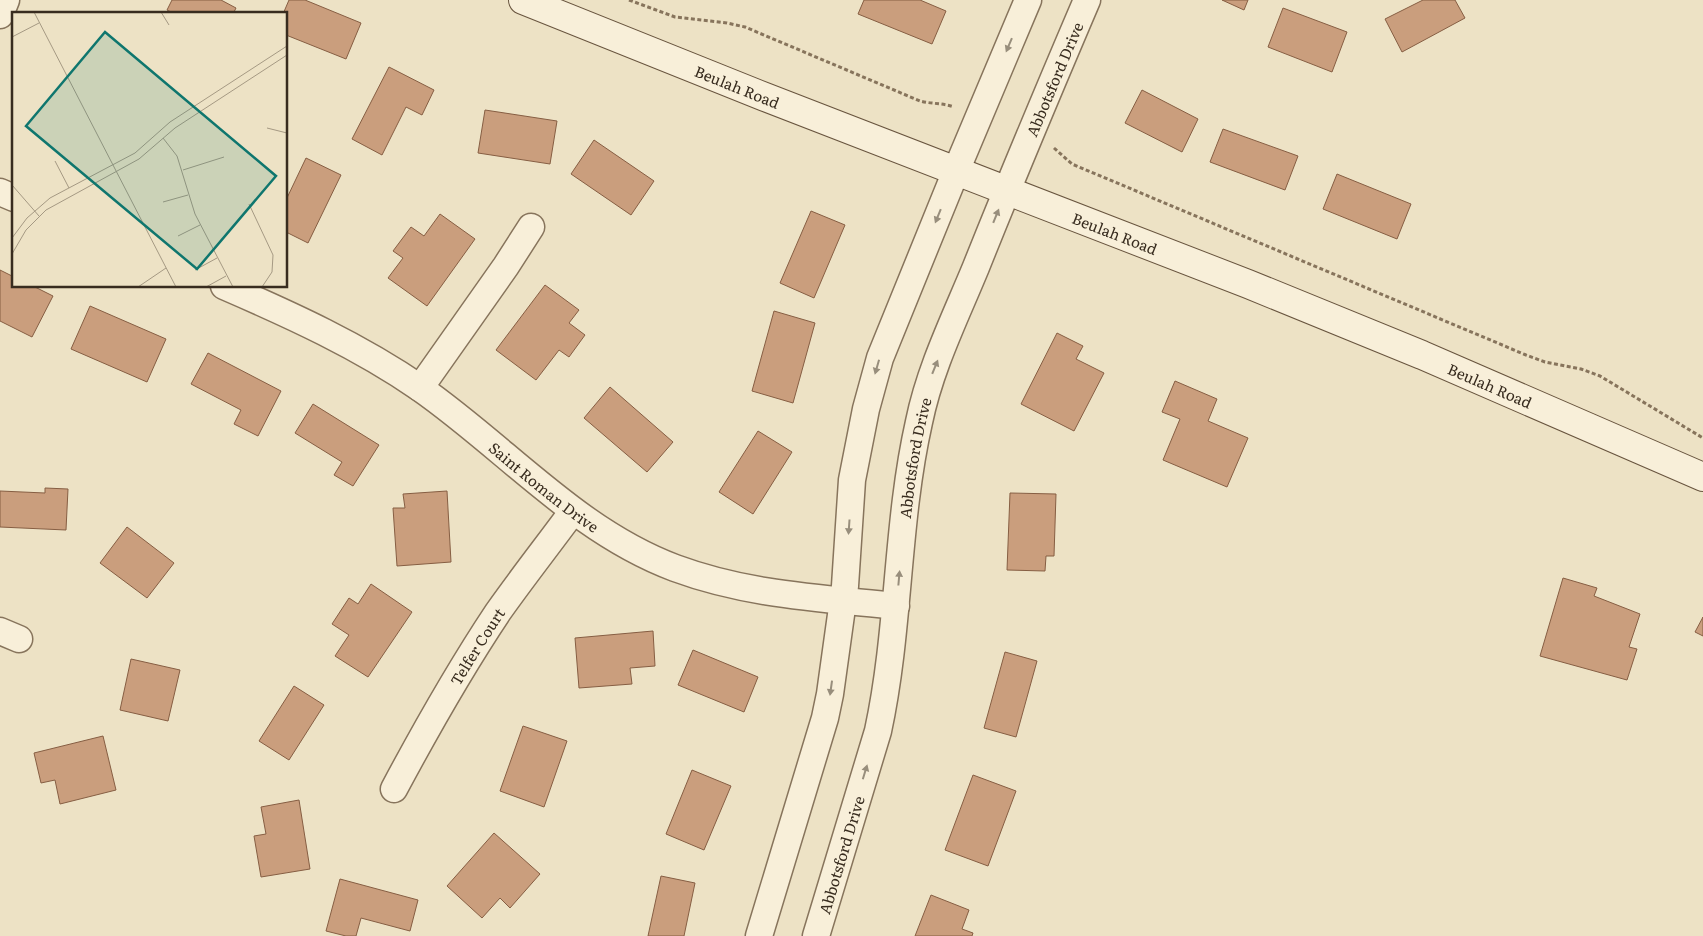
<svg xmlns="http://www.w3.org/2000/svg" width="1703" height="936" font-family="Literata,serif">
<rect width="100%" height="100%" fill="#ede2c5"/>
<g fill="#ca9e7d" stroke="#865e43">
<polygon points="172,0 221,0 236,8 233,14 175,14 167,10"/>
<polygon points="289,0 305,0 361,23 346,59 286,35 286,14 283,14"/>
<polygon points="864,0 920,0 946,11 932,44 858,14"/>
<polygon points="1222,0 1248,0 1244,10"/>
<polygon points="1423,0 1455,0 1465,18 1402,52 1385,19"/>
<polygon points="1283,8 1347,32 1332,72 1268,47"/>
<polygon points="389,67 434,90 422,115 406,107 382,155 352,139"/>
<polygon points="1142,90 1198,119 1182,152 1125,123"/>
<polygon points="485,110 557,121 550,164 478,153"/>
<polygon points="1223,129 1298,156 1285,190 1210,162"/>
<polygon points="594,140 654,181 631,215 571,174"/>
<polygon points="306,158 341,175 308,243 286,232 286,200"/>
<polygon points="1337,174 1411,204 1397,239 1323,209"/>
<polygon points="811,211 845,225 814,298 780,283"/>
<polygon points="440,214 475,239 427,306 388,278 403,258 393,251 411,227 424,236"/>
<polygon points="0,270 14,277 14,286 33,286 53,296 32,337 0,321"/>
<polygon points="545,285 579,310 569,323 585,335 569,357 559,350 536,380 496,350"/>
<polygon points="90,306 166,339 147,382 71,349"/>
<polygon points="774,311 815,323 793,403 752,391"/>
<polygon points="1057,333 1083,346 1076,359 1104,373 1074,431 1021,404"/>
<polygon points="208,353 281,391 258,436 234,424 241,410 191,384"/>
<polygon points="1175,381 1217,399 1208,421 1248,438 1227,487 1163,460 1180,419 1162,412"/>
<polygon points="610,387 673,442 647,472 584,418"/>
<polygon points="313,404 379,445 353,486 334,475 342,462 295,433"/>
<polygon points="758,431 792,452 753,514 719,492"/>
<polygon points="45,488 68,489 66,530 0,527 0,491 45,493"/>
<polygon points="447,491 451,562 397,566 393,508 405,508 403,494"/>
<polygon points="1010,493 1056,494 1054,556 1046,556 1045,571 1007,570"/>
<polygon points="127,527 174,563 147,598 100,563"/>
<polygon points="1563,578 1597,588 1594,596 1640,614 1629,647 1637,649 1627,680 1540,656"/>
<polygon points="371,584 412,612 368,677 335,656 349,635 332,624 349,598 358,604"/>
<polygon points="1703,617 1703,636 1695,632"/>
<polygon points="653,631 655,666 630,668 632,684 579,688 575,638"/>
<polygon points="693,650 758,677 744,712 678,685"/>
<polygon points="1005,652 1037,661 1016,737 984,728"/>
<polygon points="131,659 180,670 168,721 120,710"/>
<polygon points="294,686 324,705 289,760 259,741"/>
<polygon points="523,726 567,741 544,807 500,791"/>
<polygon points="103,736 116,790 60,804 55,780 41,783 34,753"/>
<polygon points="692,770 731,786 704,850 666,834"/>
<polygon points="973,775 1016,791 988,866 945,850"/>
<polygon points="299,800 310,869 261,877 254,836 266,834 261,807"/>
<polygon points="494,833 540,874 510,908 500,898 482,918 447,886"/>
<polygon points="661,876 695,883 684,936 648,936"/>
<polygon points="340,879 418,900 410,931 361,918 356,936 346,936 326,931"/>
<polygon points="931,895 969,910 962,929 973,933 972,936 915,936"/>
</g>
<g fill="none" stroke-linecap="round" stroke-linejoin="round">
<defs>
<g id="street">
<polyline points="0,15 6,0"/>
<polyline points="0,192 14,198"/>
<path id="s1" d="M224,286C291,315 359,346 420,388C506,448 576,531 675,568C748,595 820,598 896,606"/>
<polyline points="420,388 506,266 531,227"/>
<polyline points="0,631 19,639"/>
<path id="s2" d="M394,789C426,729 460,669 498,612C522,578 548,545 573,511"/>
<polyline points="759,936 825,718 830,694 845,586 852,480 866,409 880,358 956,171 1028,0"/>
<path id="s3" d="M816,936L878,731C900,629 896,524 919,422C930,368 955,318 976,267C1012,177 1049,89 1087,0"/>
</g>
<g id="secondary">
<path id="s4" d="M523,0L765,97L1248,284L1422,355L1703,477"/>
</g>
</defs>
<use href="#street" stroke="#87745c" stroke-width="29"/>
<use href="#secondary" stroke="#69553f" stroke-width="30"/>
<g stroke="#87745c" stroke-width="3" stroke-dasharray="4 2.5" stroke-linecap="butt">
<path d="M629,0L675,17L727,23L745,27L920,101C931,104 944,103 954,107"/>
<polyline points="1054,148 1072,164 1526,355 1545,362 1581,369 1600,376 1703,438"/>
</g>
<use href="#street" stroke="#f8efd9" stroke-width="26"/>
<use href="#secondary" stroke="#f8efd9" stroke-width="28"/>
</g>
<defs><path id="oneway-solid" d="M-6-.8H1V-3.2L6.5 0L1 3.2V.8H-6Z" transform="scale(1.25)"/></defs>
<g fill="#988e7c">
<use href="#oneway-solid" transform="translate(1009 45) rotate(113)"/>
<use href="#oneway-solid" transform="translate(938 216) rotate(112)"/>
<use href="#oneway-solid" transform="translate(996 216) rotate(-68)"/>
<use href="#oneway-solid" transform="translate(877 367) rotate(106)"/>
<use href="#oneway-solid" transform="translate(935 367) rotate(-68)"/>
<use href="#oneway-solid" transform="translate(849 527) rotate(94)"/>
<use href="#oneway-solid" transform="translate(899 578) rotate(-85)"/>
<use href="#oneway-solid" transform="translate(831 688) rotate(98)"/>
<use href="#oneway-solid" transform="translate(865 772) rotate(-73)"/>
</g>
<g text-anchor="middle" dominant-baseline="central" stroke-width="5" stroke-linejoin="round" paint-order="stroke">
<g font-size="15" fill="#382c1f" stroke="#f4ecd5">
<text stroke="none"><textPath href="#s3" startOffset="895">Abbotsford Drive</textPath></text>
<text stroke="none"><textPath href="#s4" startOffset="231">Beulah Road</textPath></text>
<text stroke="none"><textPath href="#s4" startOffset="636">Beulah Road</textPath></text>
<text stroke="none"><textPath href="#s4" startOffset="1041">Beulah Road</textPath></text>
<text stroke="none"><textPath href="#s3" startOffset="490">Abbotsford Drive</textPath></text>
<text stroke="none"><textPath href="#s1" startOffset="380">Saint Roman Drive</textPath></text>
<text stroke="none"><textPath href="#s2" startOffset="165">Telfer Court</textPath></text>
<text stroke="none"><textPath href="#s3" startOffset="85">Abbotsford Drive</textPath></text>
</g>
</g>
<g transform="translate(12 12)">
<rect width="275" height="275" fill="#ede2c5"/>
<path fill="none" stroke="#a59983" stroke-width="1" d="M22,0L164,275M149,0L157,13M0,25L27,11M255,116L275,121M151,126L165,144L183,202L221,275M43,149L57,176M171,158L212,145M0,173L27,204M151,190L176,183M237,192L261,243L260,260L250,275M166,224L188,213M0,226L15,206L38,186L123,141L158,110L275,34M0,242L14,218L34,198L127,147L163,116L275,43M183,258L205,246M126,275L154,256M194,275L214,264"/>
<path fill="#0f766e" fill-opacity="0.15" stroke="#0f766e" stroke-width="2.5" d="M93,20L264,164L185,257L14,114Z"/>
<rect width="275" height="275" fill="none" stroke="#382c1f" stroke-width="2.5"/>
</g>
</svg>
